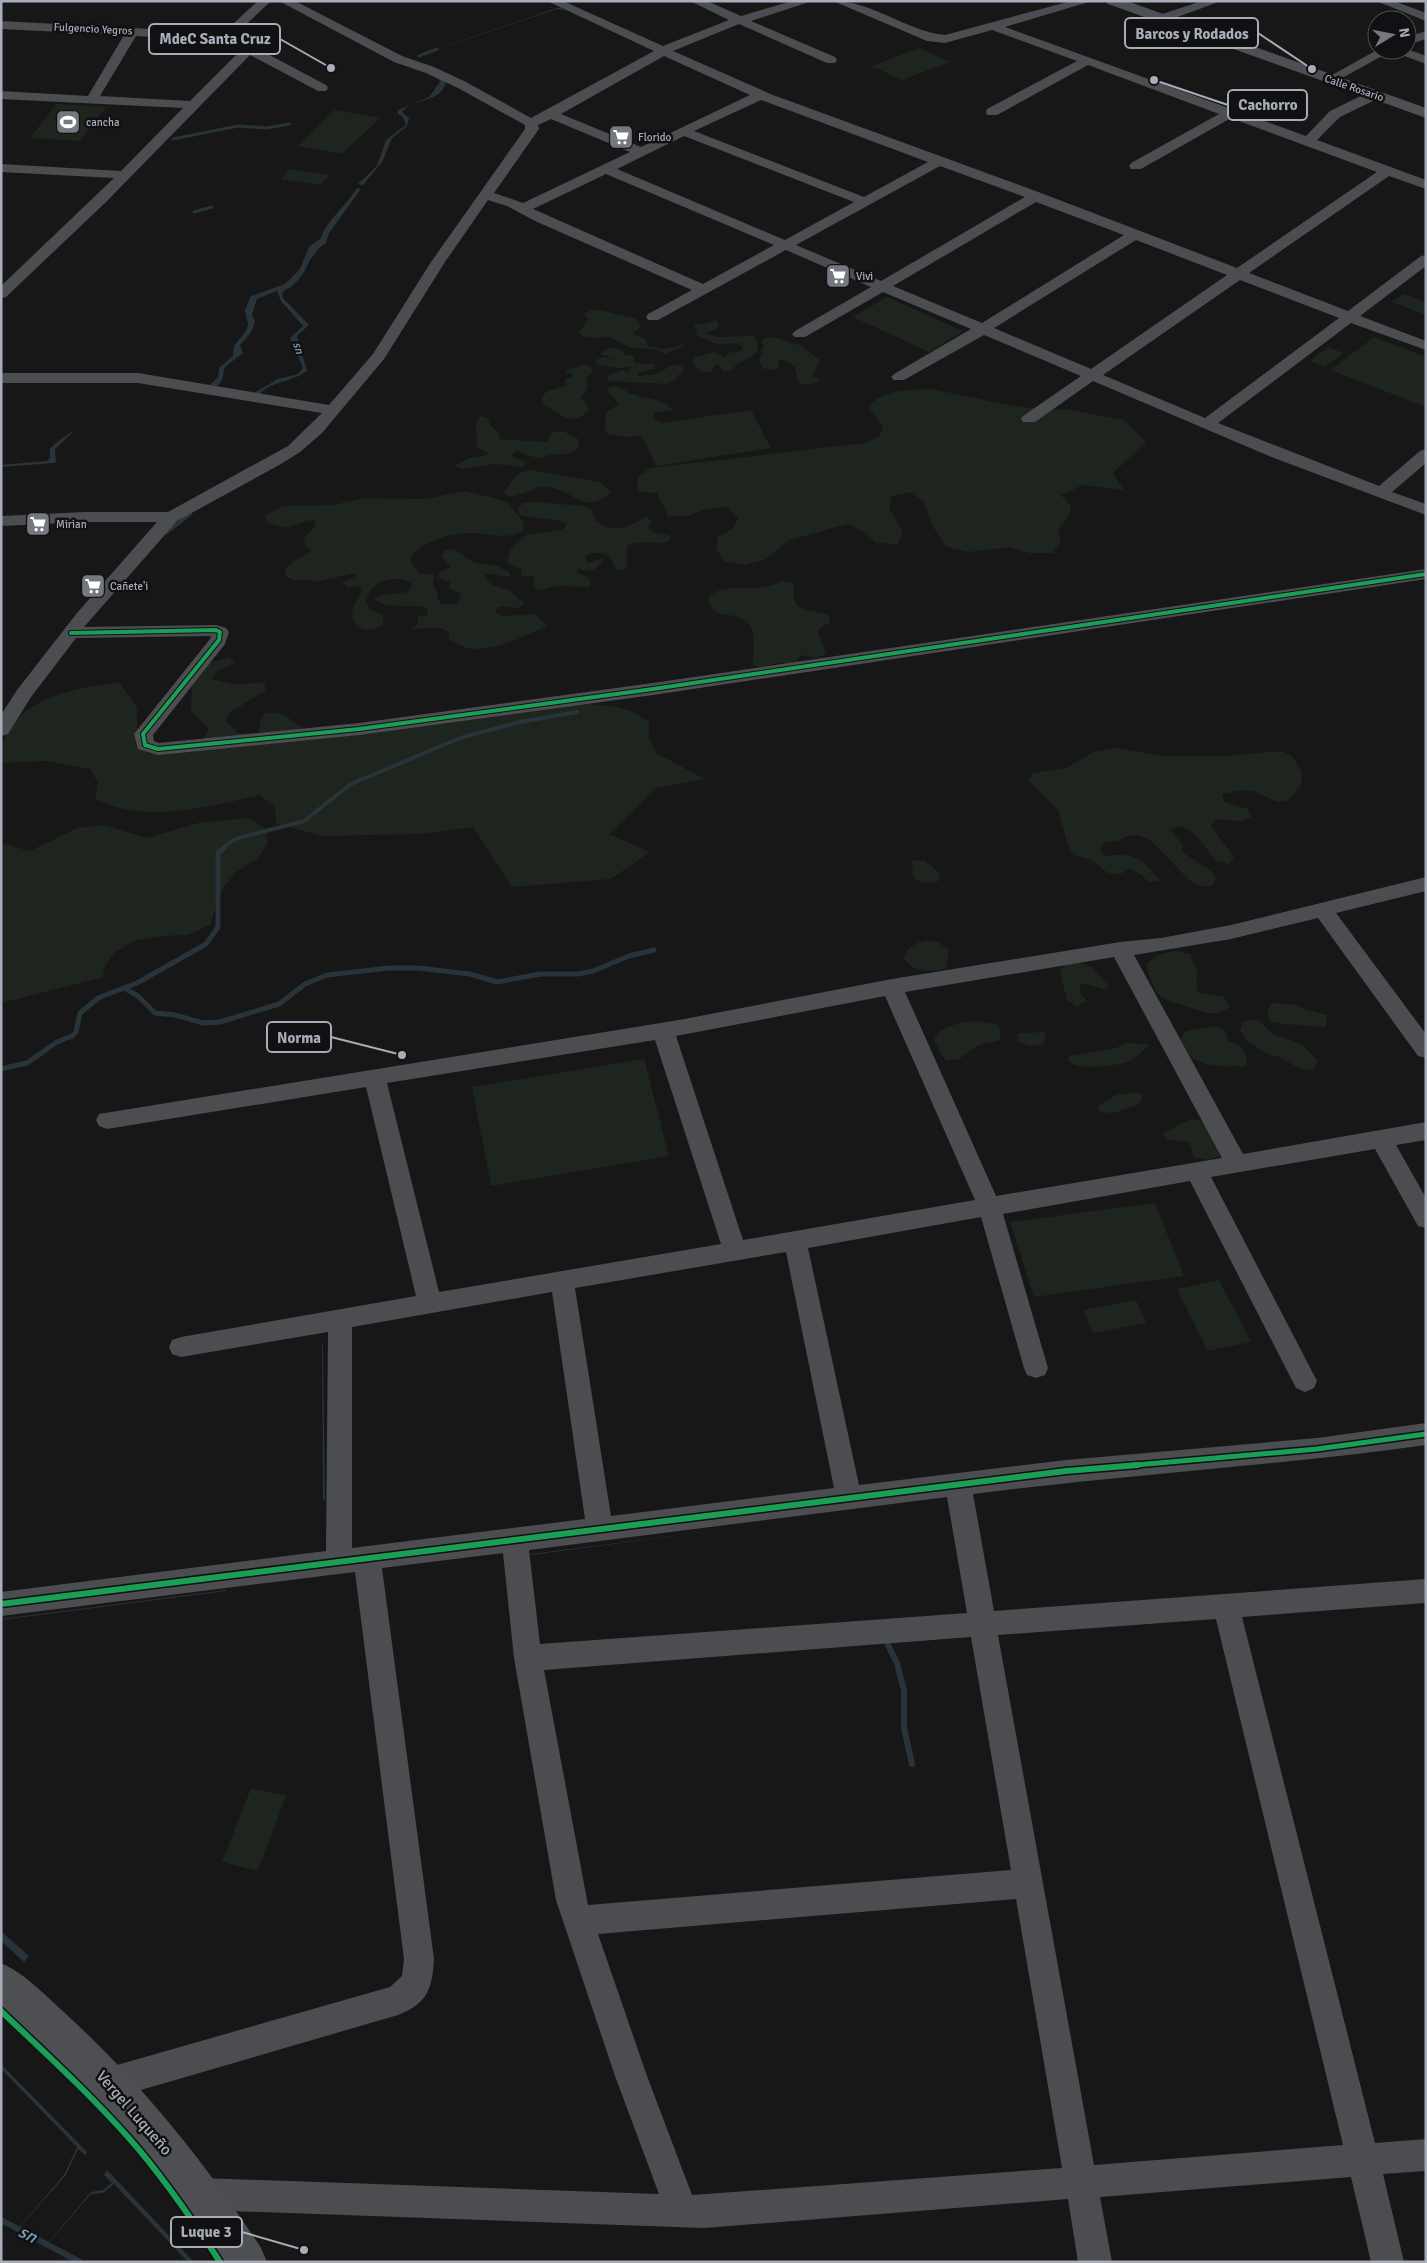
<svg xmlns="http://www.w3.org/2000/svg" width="1427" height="2263" font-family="Signika,sans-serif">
<rect width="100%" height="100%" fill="#171717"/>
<g fill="#1d251e">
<polygon points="920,48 950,62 902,80 871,66"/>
<polygon points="56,104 106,107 80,141 30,138"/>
<polygon points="335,110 380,118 342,154 298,146"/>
<polygon points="290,169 330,175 320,185 280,179"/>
<polygon points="1404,294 1426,302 1426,315 1392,302"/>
<polygon points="887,297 963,331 929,352 853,317"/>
<polygon points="591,310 600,310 637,319 641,326 632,334 646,339 648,346 665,349 682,345 684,346 666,354 654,349 631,348 609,337 595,338 582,336 579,332 588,320 584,314"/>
<path d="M716,320L719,324L716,329L705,333L717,337L753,336L758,343V350C751,360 737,361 731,371H722L719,364L715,365L711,372H701L692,362L694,357L715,352L724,357L728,353L741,351L743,347L737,343L719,345L694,334L698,330L694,326L695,323L704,324Z"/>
<polygon points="774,337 802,346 820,360 813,375 821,381 808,385 799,383 795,367 782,359 778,361 779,368 771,370 762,368 759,360 762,355 761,350 764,347 761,342 765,338"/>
<polygon points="1374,337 1426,357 1426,407 1331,370"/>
<polygon points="615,347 622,350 625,355 634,356 633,363 656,364 653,369 637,373 639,376 658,374 670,366 680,365 684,369 674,380 667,384 610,381 607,379 609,375 623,370 628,373 630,367 616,368 598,365 595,360 603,357 615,359 601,354 606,349"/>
<polygon points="1328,347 1343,353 1325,367 1310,361"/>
<path d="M586,364L590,366L593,371L586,378L588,388L581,397L589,409C573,429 559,413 543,404L542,397L546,392L567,385L565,380L574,375L566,372V370Z"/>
<path d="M613,386C624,387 626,393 635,395C649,400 663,398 673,410L655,413L653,417L661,423L751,410L771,448L656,466L642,436L627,437L608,434L605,429L606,412L619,404L606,389Z"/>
<path d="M932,389L1009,405L1047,410L1065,409L1124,420L1146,442L1113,473L1124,490L1083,485L1061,495L1071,506L1068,518L1058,529L1061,542L1053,553H1029L1010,547L969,552L946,547L932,525L924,502L911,492L892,496L889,508L903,531L898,544L876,543L865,532L848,524L789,540L764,560L744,565L724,561L716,549L718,537L733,528L738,518L727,507L706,509L689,516H668L657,493L637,492L638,477L650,468L865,443L880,436L883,426L868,407C885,388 908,390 932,389Z"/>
<path d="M481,416L490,419L489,424L499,433V439L546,442L553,432L563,431L578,439C584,456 561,454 550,455C546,455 542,458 539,458C531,457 523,453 516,451L511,456L527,462L524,467L494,464L463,469L454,466L469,458L488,455L485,451L477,448L476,421Z"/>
<path d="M531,470L600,482L611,492C584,517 572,488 546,487C532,486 523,496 509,497L504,492C513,480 517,471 531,470Z"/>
<path d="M465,491L502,500L509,504L522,520L524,526L522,532C504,540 490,533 471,533C452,532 423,541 411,557L412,564L420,574H431L434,576L433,585C444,598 429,607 457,603L461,597L458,592L449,588L450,582L437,577L441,571L451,568L441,555L446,550C457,548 460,554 468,559C480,567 495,561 510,573V576C502,579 495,572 486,574L485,577C493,590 504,585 512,593C517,597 518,600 525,602L519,608L499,606L495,612L502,616L534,614L547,625C530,636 488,653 467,648C461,646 455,642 449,640V633L443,628L411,629L418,624V617L428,615L427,608C410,603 387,611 374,599L382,595L408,592L412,586L411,583C392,573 368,582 366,603L370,609L382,615L384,622C374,635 353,632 352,614C352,604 360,598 362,588L359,586L348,587L343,582L356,576L355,573L319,581L293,580L285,576C285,560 303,560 311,550L305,546L304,538L315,527L314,521L309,520L286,528L268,523L265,516L282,506L333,505L364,498L425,499Z"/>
<path d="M534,502L585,506L592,510L596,521C613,535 629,527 646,517L653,522L647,527L652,532L671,536L668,542C654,545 642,539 628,545C625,553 629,560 626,569L616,570L610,557L603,553H593L585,557L588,563L602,558L604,560L593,571L578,569L577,572L589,578L591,584L588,587L557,586L538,591L533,585L534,576L524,577L521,574L522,570L507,562L511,549L526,535L563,529L566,526L565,523C550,516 535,520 520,515L518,509L523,503Z"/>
<path d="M783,581L793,583C795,590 792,597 796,603C802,614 821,609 830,617V623L821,627L818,633L826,654L816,658L800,655C794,669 786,661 774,664C770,665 766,667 762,669L752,665C754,652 758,624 741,618C732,614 722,616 714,611L708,601L709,597C722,581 762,594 783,581Z"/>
<path d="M228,657L236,662L216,672L212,679L231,684L265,683V691L229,713L226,721L238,733L259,734L260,720L265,713C280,711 284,714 295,723C300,727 308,729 314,732L543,700L612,706L634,712L649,722V737L656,753L705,779L657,788L609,834L650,852L611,879L512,887L473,827L423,834L322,836L276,823L275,807L260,795C207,807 146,824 95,799L98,783L90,769L47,761L1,763C1,700 71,689 119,682L137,708V737L154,748L201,743L209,729L191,711L192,676L207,664Z"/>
<path d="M1116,748L1164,756H1223L1282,751L1293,757L1301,771L1302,779L1300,787L1288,800L1277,802L1256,792L1243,790L1222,794L1224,802L1248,809L1251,817L1240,821L1216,819L1211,826L1234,857L1229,864L1216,861C1204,847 1199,832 1180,826L1170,830L1183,845L1182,852L1211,871L1216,878L1212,886H1200L1188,879L1150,840L1139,835L1127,836L1118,841L1106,842L1100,848L1104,856C1136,853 1139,856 1161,881L1148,882L1141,874L1130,869L1120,874L1108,873L1090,859L1077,856L1069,849L1058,810L1028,780L1033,773L1067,768L1093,752Z"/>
<polygon points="248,818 265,828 268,843 257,859 236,872 222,890 210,925 188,935 163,936 136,940 114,953 103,970 104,977 1,1003 1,843 30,851 77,828 103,825 147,838 198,823"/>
<polygon points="924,860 941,874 937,882 924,883 913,878 912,861"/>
<path d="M927,940L940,943L949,951L946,969C929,971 915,975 904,958C908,946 915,943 927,940Z"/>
<path d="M1176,951L1190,954L1198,973L1196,983L1198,993L1223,996L1230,1007L1220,1013H1207L1166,1000L1156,993L1146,965C1155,955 1163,953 1176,951Z"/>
<polygon points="1077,962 1091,967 1109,984 1105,989 1081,983 1079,991 1086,1000 1077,1007 1067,1000 1060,972 1065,964"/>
<polygon points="1272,1003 1297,1005 1306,1010 1327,1015 1326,1027 1284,1024 1270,1021 1267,1011"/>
<polygon points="1256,1019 1275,1035 1302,1044 1318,1061 1313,1070 1300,1069 1280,1057 1267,1054 1247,1041 1240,1031 1243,1021"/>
<path d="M977,1021L999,1025L1001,1037L998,1041L978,1045L959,1059L946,1061L934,1041C938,1025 963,1022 977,1021Z"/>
<path d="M1212,1026L1225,1030L1228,1041C1242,1046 1249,1051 1246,1066C1219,1066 1191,1071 1181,1039L1186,1031Z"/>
<polygon points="1046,1032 1043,1044 1030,1046 1017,1042 1019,1033"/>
<path d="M1127,1043L1149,1044C1145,1050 1134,1059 1127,1062C1114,1066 1078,1071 1068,1061L1069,1056L1116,1048Z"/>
<polygon points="644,1059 669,1156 491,1186 472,1087"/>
<polygon points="1137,1092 1143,1097 1138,1105 1113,1113 1099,1112 1097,1107 1116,1095"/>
<polygon points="1190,1119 1205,1122 1217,1131 1220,1156 1207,1160 1194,1157 1189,1142 1166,1139 1163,1134"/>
<polygon points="1155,1203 1184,1276 1034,1297 1010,1222"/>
<polygon points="1219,1280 1251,1342 1208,1351 1177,1289"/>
<polygon points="1136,1300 1146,1323 1093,1333 1083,1310"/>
<polygon points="251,1788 286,1796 258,1871 222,1862"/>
<path d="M1,2008C46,2049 91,2090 131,2136C165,2175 195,2219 224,2262H216C189,2220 159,2177 126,2139C87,2095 44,2055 1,2015Z"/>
</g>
<g fill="#29333a">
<polygon points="557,8 561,8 624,38 565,10 557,9 410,58"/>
<path d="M398,60L446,81C442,104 413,97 402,112L409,118L407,126L392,138L382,162L363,185L358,184L377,166L386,140L406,125L403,117L398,114V110L429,97L440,82L438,78Z"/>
<path d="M357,188L361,189L329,233L326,243L311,254C309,265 301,279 292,286C288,289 285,289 282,293L283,298L309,325L297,336L307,371C295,381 269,382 260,394L254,393L278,379L298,374L303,368L290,338L303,326L281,301L277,291L257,299L252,315L255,321C253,331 248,337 240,345L243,353L225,367C222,376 225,380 216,387L209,386L218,377L219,368L233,356L234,346L246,331L248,324L245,310L251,296L285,284L300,269L309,247L321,238C324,224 348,203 357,188Z"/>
<path d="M74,431L55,449L56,462L54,463L1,467V465L47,461L50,458C50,458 50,450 50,449C52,445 70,433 74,431Z"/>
<polygon points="323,1344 325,1499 323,1500 322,1345"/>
<polygon points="727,1529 523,1556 523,1555"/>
<polygon points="226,1590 226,1591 1,1620 1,1619"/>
<polygon points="1,1931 29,1956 24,1962 1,1941"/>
<polygon points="1,2064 87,2152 85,2155 78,2149 66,2175 1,2248 64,2175 77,2147 1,2069"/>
<polygon points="107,2170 194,2262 188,2262 114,2184 103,2193 91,2194 32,2262 91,2192 103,2190 112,2183 104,2175"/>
</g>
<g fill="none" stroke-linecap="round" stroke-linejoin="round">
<g stroke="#29333a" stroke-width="3">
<polyline points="419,56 437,49"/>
<polyline points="173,139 238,126 267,128 289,124"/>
<polyline points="194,212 212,207"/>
<polyline points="306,263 320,244"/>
</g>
<g stroke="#29333a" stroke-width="4">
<polyline points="167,532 190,514"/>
<polyline points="223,848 235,839 304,821 351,784 460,738 520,722 577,712"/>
</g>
<g stroke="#29333a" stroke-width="5">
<polyline points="124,988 138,996 155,1013 175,1015 203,1023 220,1022 279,1004 305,984 327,975 389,968 418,968 470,974 497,982 540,974 578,974 593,971 629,956 654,950"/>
<polyline points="1,1069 27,1063 57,1042 72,1036 76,1032 80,1013 98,998 137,983 206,944 218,927 218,853 225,847"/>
</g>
<g stroke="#29333a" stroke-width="6">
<polyline points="888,1645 897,1663 904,1691 904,1728 912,1764"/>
<polyline points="1,2220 80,2262"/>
</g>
<g fill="#4b4d50" fill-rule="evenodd">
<path d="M258,1H271L234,36L326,85L328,88L326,91H318L250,55L106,202L6,297L1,298V286L114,178L1,172V164L121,171L183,108L1,99V91L88,96L124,35L1,29V21L223,33ZM136,36L223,41L241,50L190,101L100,96Z"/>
<path d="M279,1H295L402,56L434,67L466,82L531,118L654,51L547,1H563L663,46L729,20L690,1H707L741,16L792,1H812L751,21L835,57L837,60L835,63H827L739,24L673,51L773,95L1041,193L1237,268L1377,172L1231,118L1141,169H1131L1129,166L1131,163L1219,114L1088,65L997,115H987L986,112L987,109L1077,61L992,30L945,43L927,41L833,1C873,1 906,31 945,35L1071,1H1092L1005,27L1306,136L1330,111L1369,92H1379L1380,95L1379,98L1340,117L1317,140L1426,180V189L1389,176L1249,273L1348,311L1421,256L1426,255V266L1360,316L1426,341V350L1351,323L1218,423L1379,486L1420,451L1426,449V463L1392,492L1426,504V515L1269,456L1093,381L1035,422H1023L1021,419L1023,416L1081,376L984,335L904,380H894L891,377L894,374L971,329L883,292L805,337H795L792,334L795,331L871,287L786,250L658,320H648L646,317L648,314L692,290L535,221L507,206L488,200L445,262L384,359L322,433L300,452L281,464L177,521L84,627L216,625L226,628L229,632L225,644L153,735L154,741L159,743L359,723L653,683L1426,569V579L653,695L359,735L158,755L138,749L134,734L210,639L211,636L76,638L31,697L8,734L1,736V715L17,690L77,613L157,522H85L1,526V516L85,512H168L288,446L322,413L138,383H1V373H138L329,405L373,354L431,262L525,129V125L458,88L426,73L394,62ZM664,56L750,95L641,147L561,114ZM761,100L928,162L864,197L694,131ZM551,119L630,152L523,203L494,193L539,129L538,125ZM684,136L854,202L785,240L617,169ZM940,166L1025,197L881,281L796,245ZM606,174L774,245L703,284L533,209ZM1036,202L1124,235L982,323L893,286ZM1136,240L1227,275L1091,369L994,328ZM1240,280L1339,318L1205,418L1103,375Z"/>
<polygon points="1202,1 1221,1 1164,22 1156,22 1154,19 1156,16"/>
<polygon points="1376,1 1394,1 1426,13 1426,21"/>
<polygon points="1426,31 1426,39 1407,45 1407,37"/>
<polygon points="1407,49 1426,56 1426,64 1391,51 1333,83 1325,83 1323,80 1377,50"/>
<path d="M1426,877V891L1336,913L1426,1034V1058L1418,1056L1318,918L1231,939L1134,955L1243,1154L1426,1122V1140L1396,1145L1426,1198V1228L1418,1226L1375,1149L1211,1177L1317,1381L1314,1388L1305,1392L1296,1388L1190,1181L1003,1214L1048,1368L1045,1375L1036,1378L1027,1375L1024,1368L981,1217L808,1248L859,1485L1066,1460L1317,1438L1426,1423V1445C1275,1466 1123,1475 973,1494L994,1611L1426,1579V1603L1242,1617L1375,2143L1426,2139V2171L1383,2174L1404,2262H1371L1351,2177L1100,2197L1112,2262H1078L1068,2199L704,2228L202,2210L191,2205L186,2194L191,2183L202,2178L659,2194L615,2076L556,1900L514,1658L503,1553L382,1568L434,1959C432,1989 428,2003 398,2015L110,2099L99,2094L94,2083L99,2072L110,2067L390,1987L402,1976L404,1959L355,1572L1,1616V1592L326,1551L328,1332L181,1357L172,1354L169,1347L172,1340L181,1337L416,1296L366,1087L107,1129L99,1126L96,1120L99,1114L679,1020L892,979L1120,942L1161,938L1231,925ZM1114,957L1222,1158L996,1196L905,992ZM885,996L975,1200L743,1240L676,1036ZM655,1040L721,1244L439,1292L387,1083ZM786,1252L834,1488L611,1516L575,1288ZM552,1292L585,1519L352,1548V1327ZM947,1497L967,1613L540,1644L529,1550ZM1216,1619L1343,2145L1094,2165L998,1635ZM971,1637L1011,1870L588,1905L544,1670ZM1016,1899L1062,2168L692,2195L647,2076L598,1934Z"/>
</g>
<g fill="#4e4f52" fill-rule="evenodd">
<polygon points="1106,1 1127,1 1426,108 1426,118 1108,4"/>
<path d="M1,1963C26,1974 47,1997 67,2015C142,2084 205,2162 261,2248L267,2262H223C162,2166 87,2081 1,2007Z"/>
</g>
<defs>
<polyline id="cycleway-far2" points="71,633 216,630 220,632 219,640 143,734 145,745 158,749 359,729 653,689 1426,574"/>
<polyline id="cycleway-far1" points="1124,1466 1317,1449 1426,1434"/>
<g id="cycleway">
<polyline points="1,1604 1066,1471 1138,1465"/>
<path d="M1,2011C44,2052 88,2092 128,2137C162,2175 192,2219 220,2262"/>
</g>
</defs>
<use href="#cycleway-far2" stroke="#111113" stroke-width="6"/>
<use href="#cycleway-far1" stroke="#111113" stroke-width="8"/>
<use href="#cycleway" stroke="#111113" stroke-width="9"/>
<use href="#cycleway-far2" stroke="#1a9f57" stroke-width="4"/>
<use href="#cycleway-far1" stroke="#1a9f57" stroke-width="5"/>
<use href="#cycleway" stroke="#1a9f57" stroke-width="6"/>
</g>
<defs>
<symbol id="stadium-square" viewBox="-11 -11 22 22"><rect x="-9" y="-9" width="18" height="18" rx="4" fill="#757880" stroke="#111113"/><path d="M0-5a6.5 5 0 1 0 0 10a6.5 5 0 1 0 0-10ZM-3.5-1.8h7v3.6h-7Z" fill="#fff"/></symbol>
<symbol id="supermarket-square" viewBox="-11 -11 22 22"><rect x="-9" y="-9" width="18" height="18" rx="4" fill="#757880" stroke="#111113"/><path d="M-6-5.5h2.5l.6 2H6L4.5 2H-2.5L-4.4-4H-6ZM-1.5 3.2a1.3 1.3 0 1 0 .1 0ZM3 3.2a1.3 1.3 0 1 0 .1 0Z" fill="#fff"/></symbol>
</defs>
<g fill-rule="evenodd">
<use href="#stadium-square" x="54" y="108" width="28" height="28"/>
<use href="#supermarket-square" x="607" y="123" width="28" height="28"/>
<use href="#supermarket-square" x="824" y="262" width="28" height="28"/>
<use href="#supermarket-square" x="24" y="510" width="28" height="28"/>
<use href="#supermarket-square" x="79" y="572" width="28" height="28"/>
</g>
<g text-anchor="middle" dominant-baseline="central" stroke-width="5" stroke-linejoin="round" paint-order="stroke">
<g font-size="11" fill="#a7adb9" stroke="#111113">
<text transform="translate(93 29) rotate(3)">Fulgencio Yegros</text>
<text transform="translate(1354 88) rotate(19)">Calle Rosario</text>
</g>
<g font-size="11" fill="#a7adb9" stroke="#111113" text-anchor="start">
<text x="86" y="122">cancha</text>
<text x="638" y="137">Florido</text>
<text x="856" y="276">Vivi</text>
<text x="56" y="524">Mirian</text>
<text x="110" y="586">Cañete'i</text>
</g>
<g font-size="12" font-style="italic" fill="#7c9cb7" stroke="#111113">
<text transform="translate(298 348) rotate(74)">sn</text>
</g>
<g font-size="16" fill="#a7adb9" stroke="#111113">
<text transform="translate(134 2113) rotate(49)">Vergel Luqueño</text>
</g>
<g font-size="18" font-style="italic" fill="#7c9cb7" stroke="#111113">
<text transform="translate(28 2234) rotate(28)">sn</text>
</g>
</g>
<path fill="none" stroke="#a7adb9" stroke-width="2" d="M1312 69L1258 33M331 68L280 39M1154 80L1228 105M402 1055L331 1037M304 2250L242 2232"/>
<g fill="#a7adb9" stroke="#111113" stroke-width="2">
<circle cx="1312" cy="69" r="5"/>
<circle cx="331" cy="68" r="5"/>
<circle cx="1154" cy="80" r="5"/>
<circle cx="402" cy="1055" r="5"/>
<circle cx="304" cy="2250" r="5"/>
</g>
<g fill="#111113" stroke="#a7adb9" stroke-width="2">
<rect x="1125" y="18" width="133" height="30" rx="5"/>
<rect x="149" y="24" width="131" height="30" rx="5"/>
<rect x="1228" y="90" width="79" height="30" rx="5"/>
<rect x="267" y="1022" width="64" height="30" rx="5"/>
<rect x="171" y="2217" width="71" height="30" rx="5"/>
</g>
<g font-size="15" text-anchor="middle" font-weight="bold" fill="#a7adb9">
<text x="1192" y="39">Barcos y Rodados</text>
<text x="215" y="44">MdeC Santa Cruz</text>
<text x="1268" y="110">Cachorro</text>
<text x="299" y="1043">Norma</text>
<text x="206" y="2237">Luque 3</text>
</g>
<rect width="1427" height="2263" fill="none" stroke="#a7adb9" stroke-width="5"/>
<g transform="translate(1392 35) rotate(80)"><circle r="24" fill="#111113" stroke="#4d4f55"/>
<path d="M0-4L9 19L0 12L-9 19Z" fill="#757880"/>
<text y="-8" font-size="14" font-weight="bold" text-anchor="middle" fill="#a7adb9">N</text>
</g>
</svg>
